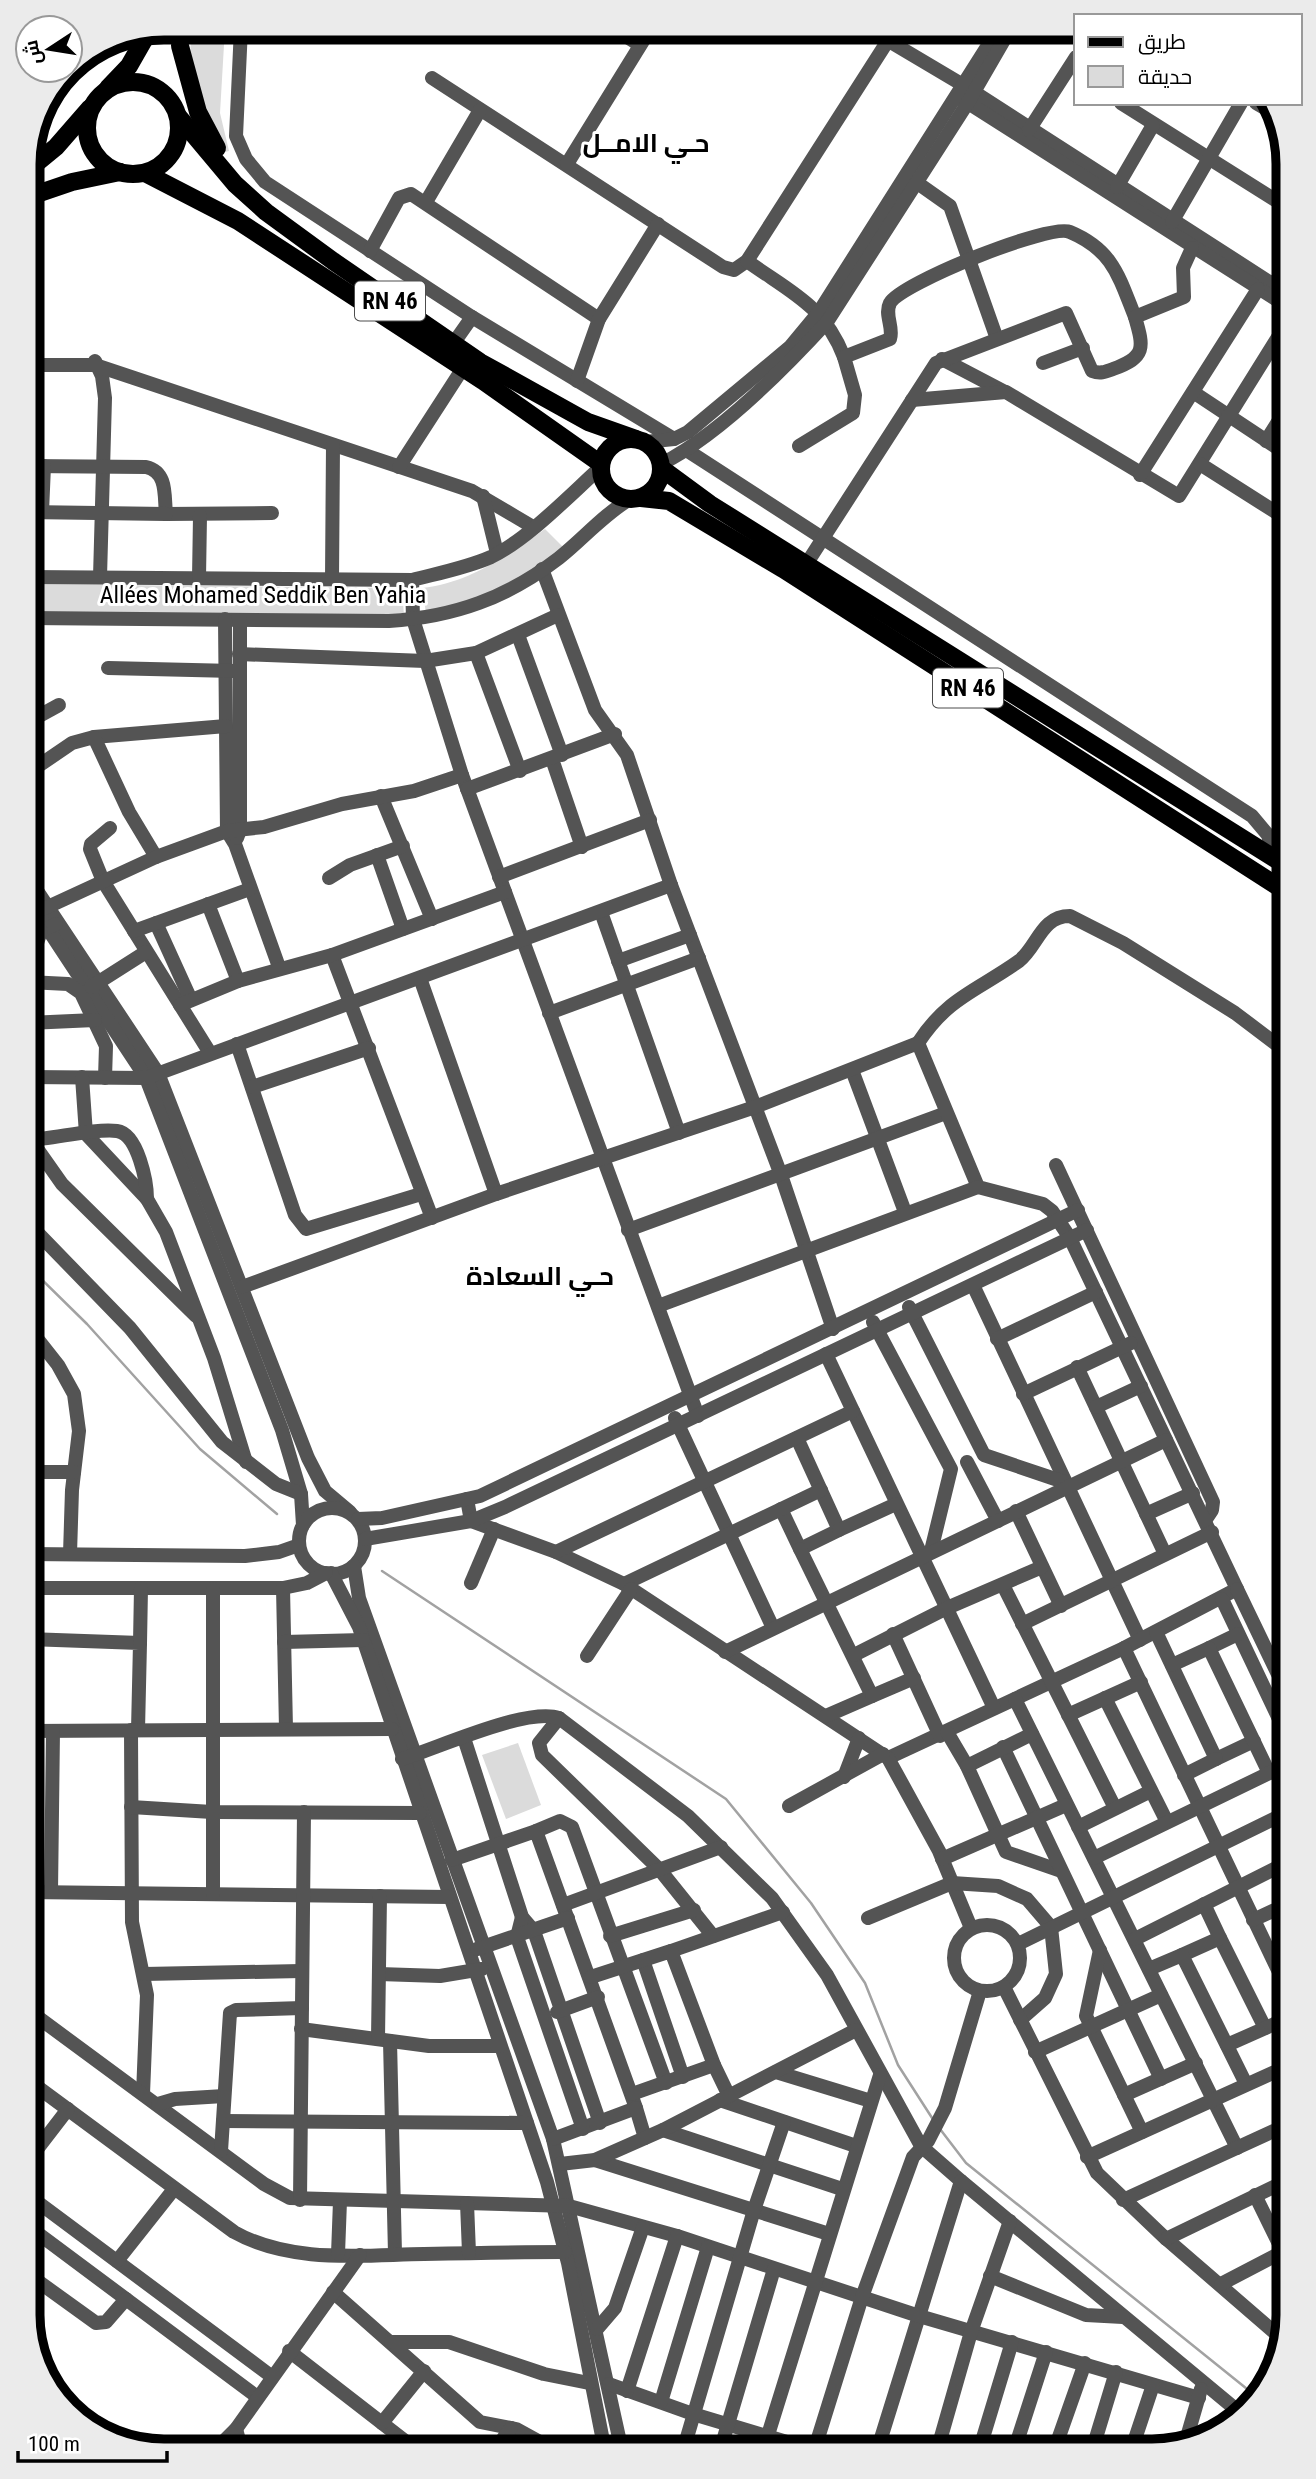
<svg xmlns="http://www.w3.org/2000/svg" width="1316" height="2479" font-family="'Roboto Condensed',Cairo,sans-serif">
<rect width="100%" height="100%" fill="#fff"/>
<g fill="#dbdbdb">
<path d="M193,28H225L220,113L229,151L225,152C203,114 183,73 193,28Z"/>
<path d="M545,529L564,548L495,594L426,613L422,588C469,583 507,556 545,529Z"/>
<polygon points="28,584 402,588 404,616 28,613"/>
<polygon points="518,1743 541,1805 506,1819 482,1755"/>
</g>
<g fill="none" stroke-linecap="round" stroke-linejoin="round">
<g stroke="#a2a2a2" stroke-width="2.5">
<polyline points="28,1266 87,1324 200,1449 277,1514"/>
<polyline points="382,1571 726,1799 811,1903 865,1983 898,2065 934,2121"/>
<polyline points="940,2129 966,2163 1257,2397"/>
</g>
<g stroke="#545454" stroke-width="14">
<polyline points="241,28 236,136 246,159 265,182 472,317 674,439"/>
<polyline points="613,28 640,45"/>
<polyline points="867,28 963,85 1288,294"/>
<polyline points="432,78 723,267 734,270 747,261 896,28"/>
<polyline points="962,99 1288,307"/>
<polyline points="1121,103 1288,208"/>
<polyline points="1256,103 1278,116"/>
<polyline points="1029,130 1076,57"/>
<polyline points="567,164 651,28"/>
<polyline points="916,182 950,206 997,339"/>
<polyline points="1117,187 1153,125"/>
<polyline points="426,202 480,110"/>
<polyline points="1172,222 1241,103"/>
<polyline points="370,251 399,198 411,194 599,319"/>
<path d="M747,261C790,292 824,305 844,357"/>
<polyline points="453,344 472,317"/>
<polyline points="942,359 1005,392"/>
<polyline points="95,361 102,376 105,398 100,577"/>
<polyline points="1043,363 1083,348"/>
<polyline points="28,365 95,365 134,378 472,491 533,527"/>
<polyline points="577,381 599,319 658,224"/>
<polyline points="1193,392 1288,455"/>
<polyline points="912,400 1006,392 1179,496 1288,321"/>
<polyline points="1266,441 1288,406"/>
<polyline points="645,442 674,439 688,432 790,347 819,312 999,28"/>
<path d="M799,446L853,413L855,395L844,357L890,339C894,327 884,315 890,303C901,283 1050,223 1070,232C1113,250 1119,277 1135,317"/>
<polyline points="688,451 1252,816 1268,835 1274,858"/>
<path d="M661,464C719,435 783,370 827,322L967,104L1011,28"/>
<polyline points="1200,464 1288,520"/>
<path d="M28,466L146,467C168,472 164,496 166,514L272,513"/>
<polyline points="399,467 463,368"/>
<polyline points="1140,475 1258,289"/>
<polyline points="483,496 497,553"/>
<polyline points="28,512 166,514"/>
<polyline points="42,512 44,466"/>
<path d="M807,563L936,363L1066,313L1092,371C1100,374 1105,372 1113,369C1146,357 1144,348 1135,317L1184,297L1183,268L1192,248"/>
<polyline points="542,569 595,710 627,755 671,885 781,1175 833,1329"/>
<path d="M28,577L412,580C439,573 466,568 491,557C528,539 570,495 601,467"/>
<polyline points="199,578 200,516"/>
<polyline points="332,579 333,445"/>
<polyline points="412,580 413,619 462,775 698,1416"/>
<path d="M28,618L389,621C454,617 507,598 559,558C583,539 603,515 630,499"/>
<polyline points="225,619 227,831 235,844 279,967"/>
<polyline points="518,635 562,755"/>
<polyline points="476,653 520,771"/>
<polyline points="239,654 425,661 476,653 558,615"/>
<polyline points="108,668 234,671"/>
<polyline points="28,682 31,664 28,649"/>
<polyline points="28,722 59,705"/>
<polyline points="94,737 226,726"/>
<polyline points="552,759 582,847"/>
<polyline points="28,773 72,743 94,737 129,812 156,857"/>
<polyline points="467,789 615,734"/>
<polyline points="381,796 432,919"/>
<polyline points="110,828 91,844 90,849 103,881 210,1053"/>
<polyline points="237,838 240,830 240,620"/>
<polyline points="377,855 403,929"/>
<polyline points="28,877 158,1073 308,1458 325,1491 350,1512"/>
<polyline points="499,877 650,820"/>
<polyline points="329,878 350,865 403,846"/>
<polyline points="28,899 146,1078 282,1430 301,1494 303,1525"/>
<polyline points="208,904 238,981"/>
<polyline points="41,910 156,857 227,831 264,827 342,804 414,791 462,775"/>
<polyline points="601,912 679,1133"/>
<polyline points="156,923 191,1000"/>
<polyline points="28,931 41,931 56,924"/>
<polyline points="134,931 250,889"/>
<polyline points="28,946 37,943 41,931"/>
<polyline points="332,955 432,1218"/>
<polyline points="618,961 690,935"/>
<polyline points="420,978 496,1194"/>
<polyline points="28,982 68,984 81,993 106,1046 105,1078"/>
<polyline points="91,987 146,952"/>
<polyline points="180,1005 238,981 332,955 505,892"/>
<polyline points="549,1013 699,958"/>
<polyline points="28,1023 95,1020"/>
<path d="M918,1043C948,997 977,991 1019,961C1038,946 1041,916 1070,916L1123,943L1235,1013L1288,1053"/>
<polyline points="237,1044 295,1215 306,1229 421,1194"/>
<polyline points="852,1070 905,1212"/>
<polyline points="28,1077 146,1078 671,885"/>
<polyline points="82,1077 86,1134 147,1199 166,1232 214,1358 246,1462"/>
<polyline points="252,1087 369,1048"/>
<path d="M28,1140C54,1139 94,1128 117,1131C138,1134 147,1182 147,1199"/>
<polyline points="31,1140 62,1184 196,1316"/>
<polyline points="1056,1165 1213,1502 1212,1510 1206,1519"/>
<polyline points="28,1223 130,1328 222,1442 276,1484 301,1494"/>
<polyline points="628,1230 946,1113"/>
<polyline points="973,1285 1140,1640"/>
<polyline points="242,1287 496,1194 755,1107 918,1043 978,1187 1043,1204 1052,1211 1070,1238 1237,1589 1124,1648 888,1758"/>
<polyline points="658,1306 978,1187"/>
<polyline points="909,1307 984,1455 1064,1482"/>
<polyline points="873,1322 951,1469 931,1551"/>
<polyline points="28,1327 58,1365 74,1394 79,1431 72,1490 70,1554"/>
<polyline points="997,1339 1096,1292"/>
<polyline points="826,1354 994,1708"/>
<polyline points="1077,1367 1165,1554"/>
<polyline points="1023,1394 1131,1343"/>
<polyline points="1096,1407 1141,1386"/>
<polyline points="675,1418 773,1628"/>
<polyline points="967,1462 998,1521"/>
<polyline points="467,1499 471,1521 556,1552 624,1584 888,1758 939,1851 971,1928"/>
<polyline points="28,1504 36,1472 74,1472"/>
<circle cx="332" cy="1541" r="33"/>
<polyline points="781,1509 800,1549 839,1530 797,1438"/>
<polyline points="1016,1511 1061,1606"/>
<polyline points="1146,1514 1193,1493"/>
<polyline points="358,1519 382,1518 480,1496 1078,1210"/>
<polyline points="839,1530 896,1504"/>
<polyline points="365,1539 471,1521 505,1507 1087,1230"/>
<polyline points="800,1549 872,1696 826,1716"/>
<polyline points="556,1552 853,1411"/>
<polyline points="28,1554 245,1556 279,1552 299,1545"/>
<polyline points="354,1566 359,1598 553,2139 622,2451"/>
<polyline points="331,1573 359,1627 547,2182 568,2263 605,2451"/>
<polyline points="471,1583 494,1529"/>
<polyline points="624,1584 821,1490"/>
<polyline points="1003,1585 1115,1808"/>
<polyline points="28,1588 283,1588 307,1583 326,1573"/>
<polyline points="283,1588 286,1729"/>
<polyline points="1237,1589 1288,1695"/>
<polyline points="1222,1599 1288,1738"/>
<polyline points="1022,1624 1212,1532"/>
<polyline points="1156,1632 1216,1759 1254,1741"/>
<polyline points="893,1634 940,1736"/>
<polyline points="28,1639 140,1643 138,1730"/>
<polyline points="284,1642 363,1640"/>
<polyline points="140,1643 141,1588"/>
<polyline points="1124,1648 1288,1991"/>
<polyline points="1209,1648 1238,1634"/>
<polyline points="725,1652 1166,1440"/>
<polyline points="854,1655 947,1608 1042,1567"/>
<polyline points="587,1656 631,1589"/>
<polyline points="1172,1665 1209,1648 1269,1773"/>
<polyline points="872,1696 914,1678"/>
<polyline points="1105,1698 1167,1822"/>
<polyline points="1015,1699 1237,2148"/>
<polyline points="1068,1715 1141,1682"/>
<polyline points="559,1718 539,1743 542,1755 660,1870 713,1936"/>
<polyline points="131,1730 132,1922 147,1995 143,2094"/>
<polyline points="28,1731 392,1729"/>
<polyline points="947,1732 967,1766 1006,1852 1061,1871"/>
<polyline points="464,1738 522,1917 534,1931 600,2123"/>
<polyline points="1003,1747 1161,2079"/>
<path d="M402,1759C438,1748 527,1707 559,1718L688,1816L772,1898L827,1975L921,2146L961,2181L877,2451"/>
<polyline points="967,1766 1032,1734"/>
<polyline points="1184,1775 1216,1759"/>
<polyline points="844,1777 859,1738"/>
<polyline points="789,1806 883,1754"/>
<polyline points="131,1807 212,1812 420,1813"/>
<polyline points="1078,1827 1151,1791"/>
<polyline points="536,1831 560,1821 572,1827 666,2083"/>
<polyline points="1094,1858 1288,1764"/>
<polyline points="942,1859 1066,1805"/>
<polyline points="452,1860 536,1831 636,2108 553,2139"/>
<polyline points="28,1892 449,1897"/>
<polyline points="51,1892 53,1731"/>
<polyline points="213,1894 213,1589"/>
<polyline points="563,1905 721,1847"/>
<polyline points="522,1917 517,1937 583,2129"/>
<polyline points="868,1918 952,1883 998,1886 1027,1899 1051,1927 1056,1974 1045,1998 1020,2020"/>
<polyline points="1253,1920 1288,1904"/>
<circle cx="987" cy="1958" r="33"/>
<polyline points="610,1936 694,1910"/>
<polyline points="1220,1938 1265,2028"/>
<polyline points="1135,1939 1288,1862"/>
<polyline points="1018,1944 1288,1812"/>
<polyline points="477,1949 568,1918"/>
<polyline points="1100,1950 1086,2016 1142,2132"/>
<polyline points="671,1951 783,1912"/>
<polyline points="1182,1955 1220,1938 1204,1904"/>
<polyline points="643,1960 683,2077"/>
<polyline points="1149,1969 1182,1955 1246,2084"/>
<polyline points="144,1974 301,1971"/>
<polyline points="379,1974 440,1976 482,1969"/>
<polyline points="591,1977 671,1951 714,2065 632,2094"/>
<polyline points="1004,1987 1097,2173 1163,2236 1281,2338"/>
<polyline points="28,2010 264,2184 290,2198 569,2206 677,2236 919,2316 1199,2398"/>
<polyline points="557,2012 598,1997"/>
<polyline points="301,2029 429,2046 500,2046"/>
<polyline points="378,2039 380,1896"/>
<polyline points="390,2041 395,2254"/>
<polyline points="1227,2045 1288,2018"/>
<polyline points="1035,2052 1161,1995"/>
<polyline points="714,2065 729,2096"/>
<polyline points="776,2072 871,2101"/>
<path d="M28,2080L234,2232C291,2264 361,2255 424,2254C471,2253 518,2252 565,2252"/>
<polyline points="1124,2095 1196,2063"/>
<polyline points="720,2100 856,2146"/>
<polyline points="158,2104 175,2099 224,2096"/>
<polyline points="636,2108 645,2138"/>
<polyline points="223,2121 527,2123"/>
<polyline points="663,2130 842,2189"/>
<polyline points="221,2151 230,2013 236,2010 302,2008"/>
<polyline points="1087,2157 1288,2066"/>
<polyline points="595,2160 829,2234"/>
<polyline points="28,2161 68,2109"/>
<polyline points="560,2164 595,2160 663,2130 856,2030"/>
<polyline points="961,2181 1239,2412"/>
<polyline points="28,2195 271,2376"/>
<polyline points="1255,2195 1283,2252"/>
<polyline points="300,2200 304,1812"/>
<polyline points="1123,2200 1278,2129 1288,2150"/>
<polyline points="467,2203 469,2253"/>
<polyline points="28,2226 256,2396"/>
<polyline points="1166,2239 1288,2180"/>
<polyline points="338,2254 340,2201"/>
<polyline points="117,2261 174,2189"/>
<polyline points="28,2274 96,2323 106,2322 126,2299"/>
<polyline points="990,2276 1086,2315 1123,2317"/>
<polyline points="1221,2284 1288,2249"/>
<polyline points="333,2292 480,2422 516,2429 556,2451"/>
<polyline points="597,2329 615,2308 643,2227"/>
<polyline points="391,2342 449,2342 544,2374 589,2383"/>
<polyline points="289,2351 418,2451"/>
<polyline points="609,2384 693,2414 817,2451"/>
<polyline points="627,2391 677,2236"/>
<polyline points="661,2402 708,2247"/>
<polyline points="382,2423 424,2371"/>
<polyline points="236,2429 242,2451"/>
<polyline points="1185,2444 1201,2389"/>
<polyline points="214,2451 236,2429 360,2255"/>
<polyline points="494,2451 511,2428"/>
<polyline points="683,2451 754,2210 784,2122"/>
<polyline points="720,2451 774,2269"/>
<polyline points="763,2451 880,2075"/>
<polyline points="814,2451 862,2297 913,2157 928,2141 945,2108 980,1991"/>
<polyline points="937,2451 971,2332 1010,2221"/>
<polyline points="979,2451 1012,2342"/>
<polyline points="1014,2451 1046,2352"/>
<polyline points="1054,2451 1085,2363"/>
<polyline points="1092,2451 1116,2372"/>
<polyline points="1131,2451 1153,2385"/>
</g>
<g stroke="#000" stroke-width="18">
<polyline points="180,46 198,112 217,148"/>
<circle cx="133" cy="128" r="46"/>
<polyline points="108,88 129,66 149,31"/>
<polyline points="178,116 235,184 266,212 333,261 480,362 588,422 636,439"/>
<polyline points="28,170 56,147 90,108"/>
<polyline points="145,173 238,221 483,381 601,464"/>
<polyline points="28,197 72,182 120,172"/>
<circle cx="631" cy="469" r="30"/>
<polyline points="661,468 710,504 1288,867"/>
<polyline points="641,498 669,501 783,569 1288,893"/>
</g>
</g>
<g text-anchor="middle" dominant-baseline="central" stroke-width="6" stroke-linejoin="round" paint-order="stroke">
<g fill="#fff" stroke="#4c4c4c" stroke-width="2">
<rect x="355" y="281.5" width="70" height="39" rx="5"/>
<rect x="933" y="668.5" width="70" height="39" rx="5"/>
</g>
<g font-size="23" font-weight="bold" fill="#000">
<text x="390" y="301">RN 46</text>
<text x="968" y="688">RN 46</text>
</g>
<g font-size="24" fill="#000" stroke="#fff">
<text x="263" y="595">Allées Mohamed Seddik Ben Yahia</text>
</g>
<g font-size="26" font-weight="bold" fill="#000" stroke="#fff">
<text x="646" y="143">حـي الامــل</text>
<text x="540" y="1276">حـي السعادة</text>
</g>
</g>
<path d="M0 0H1316V2479H0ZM164 40H1152A124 124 0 0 1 1276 164V2315A124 124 0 0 1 1152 2439H164A124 124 0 0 1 40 2315V164A124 124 0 0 1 164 40Z" fill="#ebebeb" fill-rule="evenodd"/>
<path fill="none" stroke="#000" stroke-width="9" d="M164 40H1152A124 124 0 0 1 1276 164V2315A124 124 0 0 1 1152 2439H164A124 124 0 0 1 40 2315V164A124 124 0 0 1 164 40Z"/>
<rect x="1074" y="14" width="228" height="91" fill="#ffffff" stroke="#999999" stroke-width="2"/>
<rect x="1088" y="37" width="35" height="10" fill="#000000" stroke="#999999" stroke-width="2"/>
<text x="1138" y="49" font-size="21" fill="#000000">طريق</text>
<rect x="1088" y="66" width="35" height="21" fill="#dbdbdb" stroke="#999999" stroke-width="2"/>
<text x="1138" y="84" font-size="21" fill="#000000">حديقة</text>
<g transform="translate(49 49) rotate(258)"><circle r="33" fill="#ffffff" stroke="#999999" stroke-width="2"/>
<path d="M0-5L12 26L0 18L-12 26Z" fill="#000000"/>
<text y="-10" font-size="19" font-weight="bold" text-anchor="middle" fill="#000000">ش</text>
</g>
<path d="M18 2451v10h149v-10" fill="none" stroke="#000000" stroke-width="3.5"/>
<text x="28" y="2451" font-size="21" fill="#000000" stroke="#ffffff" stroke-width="5" paint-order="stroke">100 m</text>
</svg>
